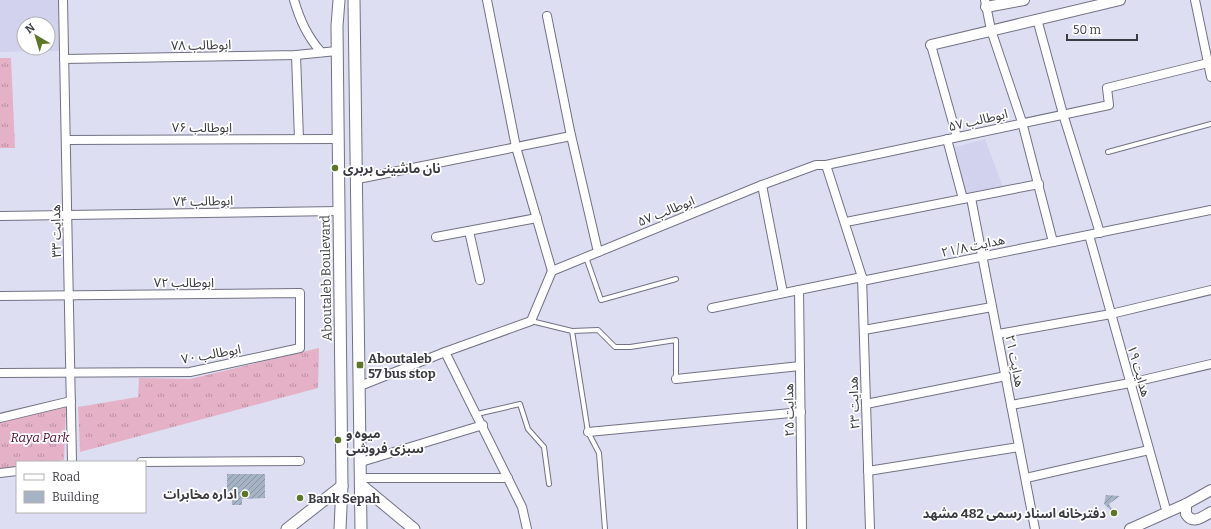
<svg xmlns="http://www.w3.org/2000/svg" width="1211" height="529" font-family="Bitter,'Noto Sans Arabic',serif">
<defs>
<pattern id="grass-tufts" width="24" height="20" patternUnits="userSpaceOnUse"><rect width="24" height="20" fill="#e4b1c6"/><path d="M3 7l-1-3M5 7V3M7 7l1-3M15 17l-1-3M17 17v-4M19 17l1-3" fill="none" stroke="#ba91a2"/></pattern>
<pattern id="building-hatch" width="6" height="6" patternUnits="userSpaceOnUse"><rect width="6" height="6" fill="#a6b3c4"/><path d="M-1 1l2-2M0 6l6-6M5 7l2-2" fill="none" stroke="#8893a1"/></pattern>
</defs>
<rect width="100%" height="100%" fill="#dedef2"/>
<g fill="#d3d2ee" fill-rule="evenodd">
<path d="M0,0H59L61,51L0,52ZM24,24H48V48H24Z"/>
<polygon points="985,139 1003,187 965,194 952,148"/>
</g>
<g fill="url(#grass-tufts)">
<polygon points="0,58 11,58 15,148 0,148"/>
<polygon points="319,348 318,388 80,452 78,407 138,397 139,378 190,379"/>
<polygon points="66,406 64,460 51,462 17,462 17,467 0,470 0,422"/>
</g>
<g fill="url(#building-hatch)">
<polygon points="227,474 265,474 265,498 242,499 242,505 232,505 232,499 227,499"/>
<polygon points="1106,495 1120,496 1109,504 1114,513 1104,504"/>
</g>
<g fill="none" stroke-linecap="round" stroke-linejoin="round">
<defs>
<g id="service">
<polyline points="1108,152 1211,124"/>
<polyline points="586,257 601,300 676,279"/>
<polyline points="531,321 572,331 588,432 599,453 605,529"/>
<polyline points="572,331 598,330 615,347 630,347 676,340 676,379"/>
<polyline points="477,414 520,404 528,429 544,447 549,484"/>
</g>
<g id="minor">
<polyline points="63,0 72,462"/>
<path d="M294,0C300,20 307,36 321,52"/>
<polyline points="487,0 516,147 552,271"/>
<polyline points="985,0 991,30 1022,122 1053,242"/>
<polyline points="1195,0 1211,77"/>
<polyline points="547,16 570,131 598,252"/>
<polyline points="1037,19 1063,114 1100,233"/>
<polyline points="931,45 957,137"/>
<polyline points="296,55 299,139"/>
<polyline points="64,59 296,55 337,51"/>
<polyline points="947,139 963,199"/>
<polyline points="66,140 338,139"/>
<polyline points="826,165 862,277 870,529"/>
<polyline points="358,179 571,136"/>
<polyline points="762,185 783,293"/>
<polyline points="971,198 1035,529"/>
<polyline points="0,216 339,211"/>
<polyline points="846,222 1039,184"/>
<polyline points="469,231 480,280"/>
<polyline points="1089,235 1167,513"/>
<polyline points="436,237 537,218"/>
<polyline points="862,281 1211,210"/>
<polyline points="799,290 802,529"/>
<polyline points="0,296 300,293 300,348 190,372 0,373"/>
<polyline points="712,308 862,277"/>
<polyline points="864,330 992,307"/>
<polyline points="998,334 1111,314 1211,290"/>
<polyline points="445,352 522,507 527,529"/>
<polyline points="676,379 800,366"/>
<polyline points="360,386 445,352 531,321 552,271 762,185 816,165 826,165 1109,105 1107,88 1208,63"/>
<polyline points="866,404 1006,376"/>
<polyline points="1011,405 1130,383 1211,364"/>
<polyline points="0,418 71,401"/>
<polyline points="588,432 801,412"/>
<polyline points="141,462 300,461"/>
<polyline points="361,462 483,425"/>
<polyline points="868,471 1019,447"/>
<polyline points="0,473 17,471"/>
<polyline points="361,478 508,478"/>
<polyline points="1026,478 1149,450"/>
</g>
<g id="tertiary">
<polyline points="986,7 1024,0"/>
<polyline points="931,45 1120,0"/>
<path d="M1186,504V514C1193,525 1202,517 1211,512"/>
<polyline points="1130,529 1186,504 1211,490"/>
</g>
<g id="secondary">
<polyline points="339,0 337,26 342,486 340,529"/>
<polyline points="354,0 361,529"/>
<polyline points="361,485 414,529"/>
<polyline points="287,529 342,486"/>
</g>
</defs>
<use href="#service" stroke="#727284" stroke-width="6"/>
<use href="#minor" stroke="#727284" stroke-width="10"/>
<use href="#tertiary" stroke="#727284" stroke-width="12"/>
<use href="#secondary" stroke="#727284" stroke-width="13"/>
<use href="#service" stroke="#fff" stroke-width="4"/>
<use href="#minor" stroke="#fff" stroke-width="8"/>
<use href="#tertiary" stroke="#fff" stroke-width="10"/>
<use href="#secondary" stroke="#fff" stroke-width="11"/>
</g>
<g fill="#5e7628" stroke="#fff" stroke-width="1.5">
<circle cx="335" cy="168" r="4"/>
<rect x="356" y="361" width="8" height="8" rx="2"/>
<circle cx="338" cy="440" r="4"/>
<circle cx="245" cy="494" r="4"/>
<circle cx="300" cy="498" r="4"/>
<circle cx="1114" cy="513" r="4"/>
</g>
<g text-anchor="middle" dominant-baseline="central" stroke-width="3.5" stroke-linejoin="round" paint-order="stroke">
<g font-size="13" fill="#3b3b43" stroke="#fff">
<text transform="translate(201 45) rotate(-1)">ابوطالب ۷۸</text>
<text transform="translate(978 120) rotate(-13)">ابوطالب ۵۷</text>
<text x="202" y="127">ابوطالب ۷۶</text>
<text transform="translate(203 201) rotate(-1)">ابوطالب ۷۴</text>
<text transform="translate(666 211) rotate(-22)">ابوطالب ۵۷</text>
<text transform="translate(56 231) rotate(-91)">هدایت ۳۳</text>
<text transform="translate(973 246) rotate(-12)">هدایت ۲۱/۸</text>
<text transform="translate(326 278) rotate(-91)">Aboutaleb Boulevard</text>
<text x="184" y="282">ابوطالب ۷۲</text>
<text transform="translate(211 354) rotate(-10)">ابوطالب ۷۰</text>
<text transform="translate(1015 361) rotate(79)">هدایت ۲۱</text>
<text transform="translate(1139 371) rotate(74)">هدایت ۱۹</text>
<text transform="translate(854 403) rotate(-92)">هدایت ۲۳</text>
<text transform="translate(789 410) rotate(-91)">هدایت ۲۵</text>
</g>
<g font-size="13" font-weight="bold" fill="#3b3b43" stroke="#fff" text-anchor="start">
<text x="343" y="168">نان ماشینی بربری</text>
<text x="368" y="358">Aboutaleb<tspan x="368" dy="15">57 bus stop</tspan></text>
<text x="346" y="433">میوه و<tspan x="346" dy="15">سبزی فروشی</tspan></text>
<text x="237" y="494" text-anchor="end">اداره مخابرات</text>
<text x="308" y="498">Bank Sepah</text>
<text x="1106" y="513" text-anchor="end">دفترخانه اسناد رسمی 482 مشهد</text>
</g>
<g font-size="13" font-style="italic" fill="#561236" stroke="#fff">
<text x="40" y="437">Raya Park</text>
</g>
</g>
<rect x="16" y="461" width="130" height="52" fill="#ffffff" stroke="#b1b1b4"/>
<rect x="24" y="474" width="20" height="6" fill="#ffffff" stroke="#b1b1b4"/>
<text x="52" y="481" font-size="12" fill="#3b3b43">Road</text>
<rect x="24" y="491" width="20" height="12" fill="#a6b3c4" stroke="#b1b1b4"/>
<text x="52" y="501" font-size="12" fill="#3b3b43">Building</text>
<g transform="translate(36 36) rotate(322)"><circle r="19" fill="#ffffff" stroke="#b1b1b4"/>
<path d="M0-3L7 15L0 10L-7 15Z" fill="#5e7628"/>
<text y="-6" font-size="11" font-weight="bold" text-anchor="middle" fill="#3b3b43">N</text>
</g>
<path d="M1067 34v6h70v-6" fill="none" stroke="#3b3b43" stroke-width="2"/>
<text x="1073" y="34" font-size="12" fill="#3b3b43" stroke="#ffffff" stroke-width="3" paint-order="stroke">50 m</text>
</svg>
